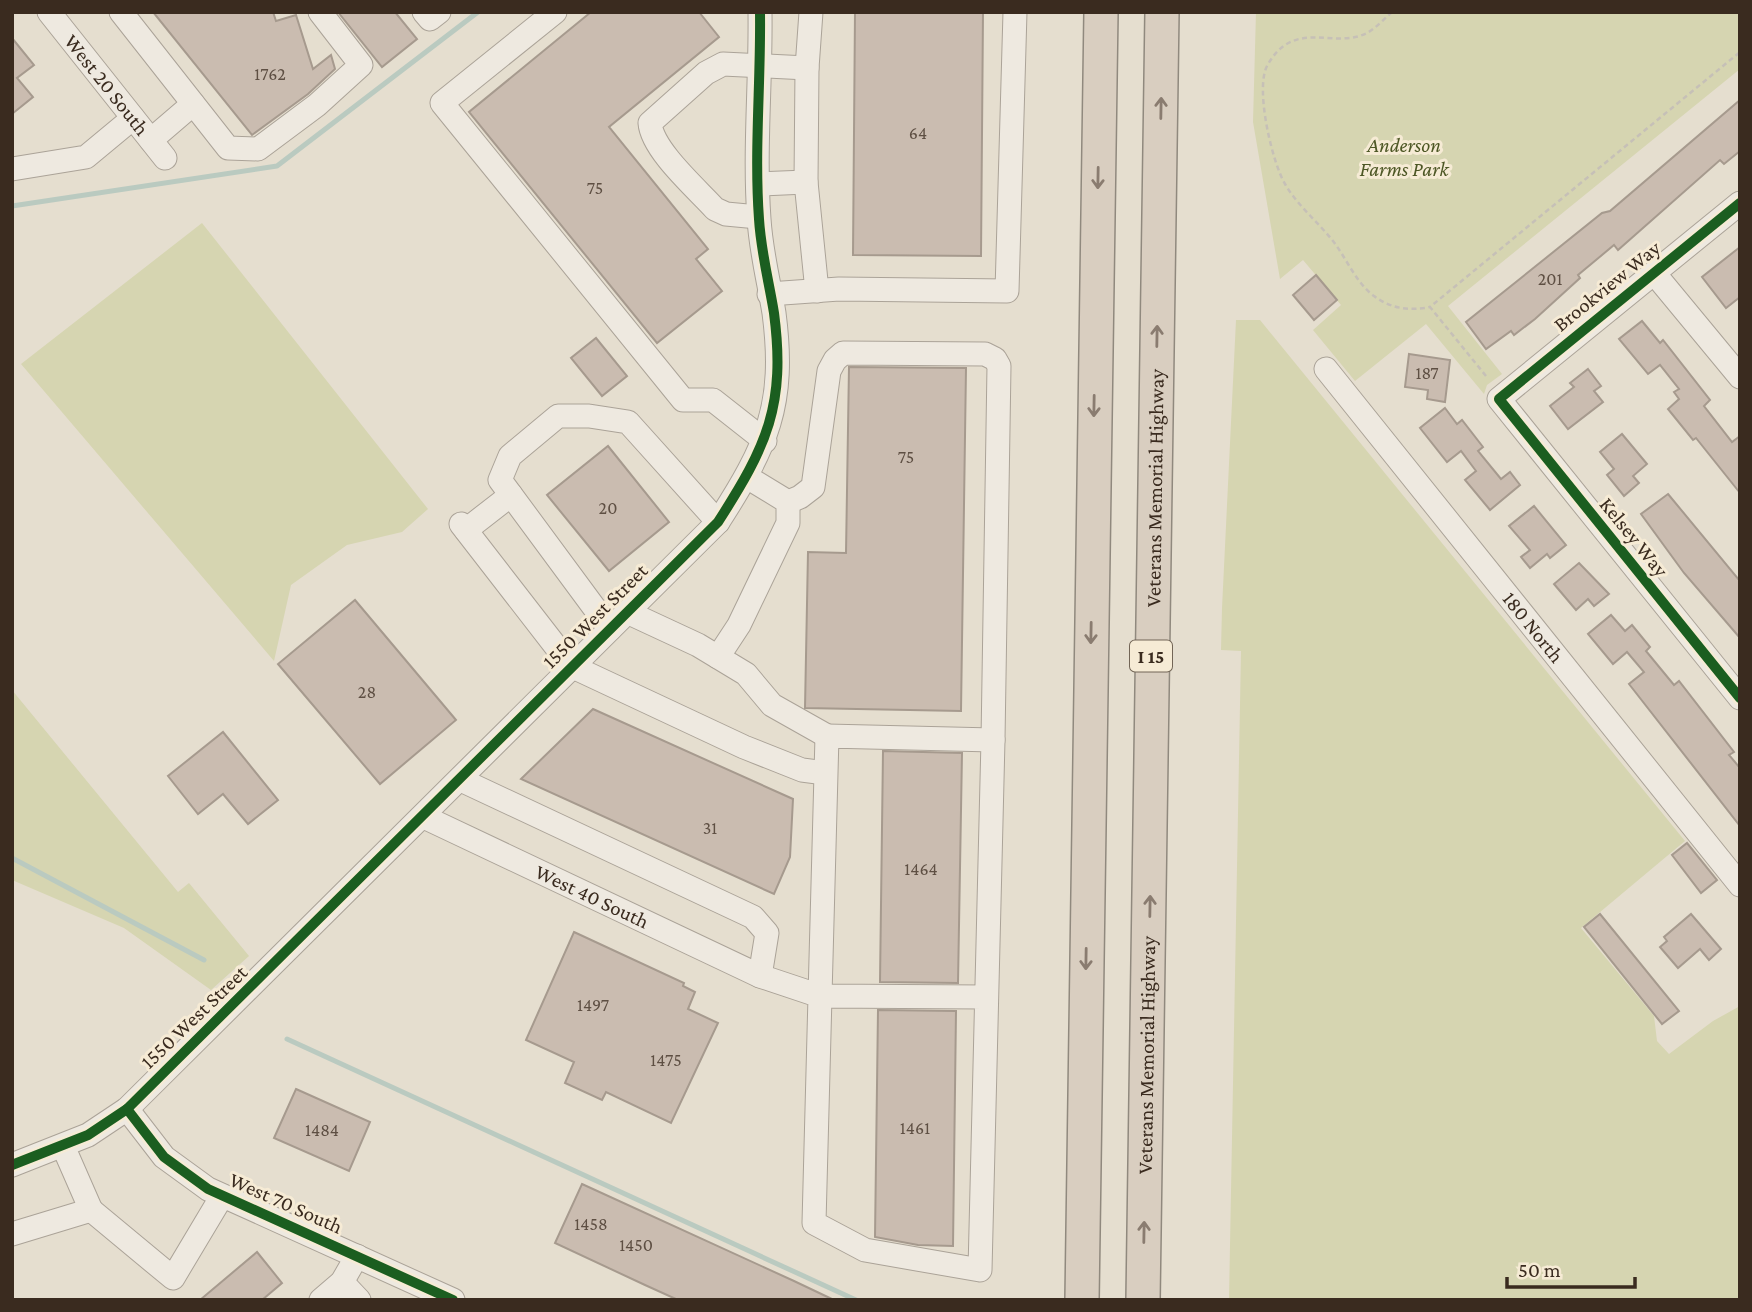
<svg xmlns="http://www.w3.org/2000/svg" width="1752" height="1312" font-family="'Crimson Pro',serif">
<rect width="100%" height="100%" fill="#e5decf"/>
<g fill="#d6d5b1">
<polygon points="1256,12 1740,12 1740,69 1448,306 1502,374 1487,385 1484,394 1426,324 1355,381 1313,330 1341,305 1303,260 1280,279 1253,122"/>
<polygon points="202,223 428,509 402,532 347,545 291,585 274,661 21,364"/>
<polygon points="1236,320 1260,320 1685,841 1581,928 1654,1016 1657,1041 1669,1054 1713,1021 1740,1006 1740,1300 1229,1300 1241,651 1221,650 1222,608"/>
<polygon points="12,690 178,892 189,883 249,956 211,990 124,928 12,880"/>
</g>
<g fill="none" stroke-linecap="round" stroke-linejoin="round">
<g stroke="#bacac0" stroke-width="5">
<polyline points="12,206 277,166 478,12"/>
<polyline points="12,858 204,960"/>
<polyline points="287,1039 856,1300"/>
</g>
</g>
<g fill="#cabcb0" stroke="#a69a8e" stroke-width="2">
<polygon points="153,12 273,12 276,21 296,15 313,69 331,55 335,69 308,94 252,135"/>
<polygon points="338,12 395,12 417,39 382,67"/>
<polygon points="591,12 699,12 719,37 609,127 708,249 696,259 722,291 657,343 469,112"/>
<polygon points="855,12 983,12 981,256 853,255"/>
<polygon points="12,38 34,65 17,78 33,97 12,114"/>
<polygon points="1740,100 1740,151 1724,164 1720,160 1618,250 1614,245 1578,275 1580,278 1535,319 1514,335 1511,331 1486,349 1466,322 1602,213 1610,211"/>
<polygon points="1740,247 1740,297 1726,308 1702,277"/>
<polygon points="1316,275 1337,300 1314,320 1293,295"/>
<polygon points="1642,321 1660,343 1663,340 1710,400 1704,406 1732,442 1740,436 1740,493 1696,438 1693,440 1668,409 1679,399 1674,392 1679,389 1660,365 1648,374 1619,339"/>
<polygon points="596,338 627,376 602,396 571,358"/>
<polygon points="1409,354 1450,360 1445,402 1427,399 1428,390 1405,387"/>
<polygon points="849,367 966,368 961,711 805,708 808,552 846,553"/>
<polygon points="1588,369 1601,386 1594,391 1603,402 1568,429 1550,406 1574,387 1570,383"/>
<polygon points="1445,408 1457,424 1462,420 1483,447 1478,451 1501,479 1510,472 1520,485 1490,510 1465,480 1476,471 1461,451 1447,462 1420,428"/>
<polygon points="1622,434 1647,464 1633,476 1639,483 1624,496 1607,475 1614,469 1600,452"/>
<polygon points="608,446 669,522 609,571 547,495"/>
<polygon points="1668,494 1740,581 1740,638 1684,573 1641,514"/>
<polygon points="1534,506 1566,545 1550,558 1547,554 1530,568 1521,557 1530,550 1509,526"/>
<polygon points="1579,563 1609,594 1594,606 1588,599 1576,610 1554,584"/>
<polygon points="355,600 456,720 380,784 278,664"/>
<polygon points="1611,615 1625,631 1632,625 1650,647 1646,651 1674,685 1679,681 1734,752 1729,755 1740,768 1740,826 1629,684 1644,672 1627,652 1613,664 1588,634"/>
<polygon points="593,709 793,799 790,857 774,894 521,779"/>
<polygon points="223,732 278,800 248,824 223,794 198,814 168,776"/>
<polygon points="883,751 962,753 958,983 880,982"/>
<polygon points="1687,843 1717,880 1701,893 1672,855"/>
<polygon points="1600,914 1679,1011 1662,1024 1584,927"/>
<polygon points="1691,914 1721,949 1709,960 1700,949 1678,968 1660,947 1667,941 1664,937"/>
<polygon points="574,932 684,983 683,986 695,992 688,1009 718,1023 671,1123 606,1092 602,1100 565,1083 574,1062 526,1040"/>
<polygon points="878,1010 956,1011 953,1246 918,1245 875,1237"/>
<polygon points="296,1089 370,1122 349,1171 274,1138"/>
<polygon points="582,1184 794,1281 834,1300 678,1300 645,1285 555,1243"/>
<polygon points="257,1252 282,1283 262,1300 200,1300"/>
</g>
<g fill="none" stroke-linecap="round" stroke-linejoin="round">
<defs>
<g id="minor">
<path id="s1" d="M49,12L165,158"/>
<polyline points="121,12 228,148 258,149 317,105 361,65 320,12"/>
<polyline points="424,12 430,19 439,12"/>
<polyline points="555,12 442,103 683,400 713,400 765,441"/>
<polyline points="151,140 193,104"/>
<polyline points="12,169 86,157 133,118"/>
<polyline points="806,182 817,291"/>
<polyline points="759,184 806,182 807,68"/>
<polyline points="1740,203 1499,399 1740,698"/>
<path d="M758,217L726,214L715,209C697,189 652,150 650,123L706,73L723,64L807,68L811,12"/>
<polyline points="1654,273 1740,377"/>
<polyline points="769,294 839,289 1007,291 1015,12"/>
<path id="s2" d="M1326,369L1740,885"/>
<polyline points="788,502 800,497 813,487 829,371 835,360 843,353 985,354 995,359 999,366 993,740"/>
<polyline points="461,524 571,666 744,747 802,770 825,773"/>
<polyline points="466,530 511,495"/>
<polyline points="627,612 698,645 746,674 772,705 827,736"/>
<polyline points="610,629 500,480 510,456 558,416 589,416 628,422 718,522"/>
<polyline points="718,657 739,625 788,523 788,502 747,477"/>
<polyline points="461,780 753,917 767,933 760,976"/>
<path id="s3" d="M424,817L760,976L820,996L827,736L993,740L980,1270L865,1250L814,1223L820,996L985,997"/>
<polyline points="127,1109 164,1157 208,1189 453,1300"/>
<path d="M12,1165L88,1135L127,1109L718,522C767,446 786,405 774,313C769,282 761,252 759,219C754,151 761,81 760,12"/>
<polyline points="91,1210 173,1278 222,1196"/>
<polyline points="12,1234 91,1210 63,1146"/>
<polyline points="342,1282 359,1300"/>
<polyline points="321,1300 342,1282 357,1256"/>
</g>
<g id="highway">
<polyline points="1082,1300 1101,12"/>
<path id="s4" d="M1143,1300L1162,12"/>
</g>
</defs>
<use href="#minor" stroke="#aba398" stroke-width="25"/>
<use href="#highway" stroke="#90897e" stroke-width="36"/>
<g stroke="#c6c0b7" stroke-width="2.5" stroke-dasharray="5 3.5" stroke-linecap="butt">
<path d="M1392,12C1384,19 1376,28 1367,33C1333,50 1294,17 1267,66C1255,89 1272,162 1285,184C1297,205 1318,222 1333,241C1347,259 1356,283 1374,296C1391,309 1410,311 1430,307"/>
<polyline points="1486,376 1430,307 1740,52"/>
</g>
<use href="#minor" stroke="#eee9e0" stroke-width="23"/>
<use href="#highway" stroke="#d9cec0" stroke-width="33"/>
<defs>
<g id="cycleway">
<polyline points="1740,203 1499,399 1740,698"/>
<polyline points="127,1109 164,1157 208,1189 453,1300"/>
<path d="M12,1165L88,1135L127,1109L718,522C767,446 786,405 774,313C769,282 761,252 759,219C754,151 761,81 760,12"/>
</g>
</defs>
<use href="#cycleway" stroke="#f6ebd5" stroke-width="15"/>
<use href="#cycleway" stroke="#1b5e20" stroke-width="10"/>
</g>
<defs><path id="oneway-shaft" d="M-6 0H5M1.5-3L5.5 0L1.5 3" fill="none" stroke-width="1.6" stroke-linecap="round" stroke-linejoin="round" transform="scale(1.75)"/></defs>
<g stroke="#8a7c70">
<use href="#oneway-shaft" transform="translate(1161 108) rotate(-89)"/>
<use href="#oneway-shaft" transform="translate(1098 178) rotate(91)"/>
<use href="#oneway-shaft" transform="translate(1157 336) rotate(-89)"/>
<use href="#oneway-shaft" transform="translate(1094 406) rotate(91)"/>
<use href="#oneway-shaft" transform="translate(1091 633) rotate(91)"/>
<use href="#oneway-shaft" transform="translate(1150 906) rotate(-89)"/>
<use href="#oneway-shaft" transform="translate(1086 959) rotate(91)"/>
<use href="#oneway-shaft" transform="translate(1144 1232) rotate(-89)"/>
</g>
<g text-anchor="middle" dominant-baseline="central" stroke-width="6" stroke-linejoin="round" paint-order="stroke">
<g font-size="18" fill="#5e4f43">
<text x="270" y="74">1762</text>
<text x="918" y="133">64</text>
<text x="595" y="188">75</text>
<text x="1550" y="279">201</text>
<text x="1427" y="373">187</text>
<text x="906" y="457">75</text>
<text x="608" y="508">20</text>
<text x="367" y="692">28</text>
<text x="710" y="828">31</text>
<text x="921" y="869">1464</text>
<text x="593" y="1005">1497</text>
<text x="666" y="1060">1475</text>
<text x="915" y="1128">1461</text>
<text x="322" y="1130">1484</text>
<text x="591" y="1224">1458</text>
<text x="636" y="1245">1450</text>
</g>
<rect fill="#f6ebd5" stroke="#726556" stroke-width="2" x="1130" y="640.5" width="42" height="31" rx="5"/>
<g font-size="19" font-weight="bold" fill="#3a2b1f">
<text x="1151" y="656">I 15</text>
</g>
<g font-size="21" fill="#3a2b1f" stroke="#f6ebd5">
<text stroke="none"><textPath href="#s1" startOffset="93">West 20 South</textPath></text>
<text transform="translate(1607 286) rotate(-39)">Brookview Way</text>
<text stroke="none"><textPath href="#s4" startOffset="812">Veterans Memorial Highway</textPath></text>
<text transform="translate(1634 537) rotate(51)">Kelsey Way</text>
<text transform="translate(595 616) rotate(-45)">1550 West Street</text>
<text stroke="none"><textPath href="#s2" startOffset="331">180 North</textPath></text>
<text stroke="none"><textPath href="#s3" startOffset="186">West 40 South</textPath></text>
<text transform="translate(194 1017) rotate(-44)">1550 West Street</text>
<text stroke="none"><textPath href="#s4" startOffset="245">Veterans Memorial Highway</textPath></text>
<text transform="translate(286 1203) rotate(24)">West 70 South</text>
</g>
<g font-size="21" font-style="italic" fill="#4d5725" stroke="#f6ebd5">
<text x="1404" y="145">Anderson<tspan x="1404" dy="24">Farms Park</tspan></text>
</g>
</g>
<rect width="1752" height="1312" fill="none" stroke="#3a2b1f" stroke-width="28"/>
<path d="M1507 1277v10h128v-10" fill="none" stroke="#3a2b1f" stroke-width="3.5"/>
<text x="1518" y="1277" font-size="21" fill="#3a2b1f" stroke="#f6ebd5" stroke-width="5" paint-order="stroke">50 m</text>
</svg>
